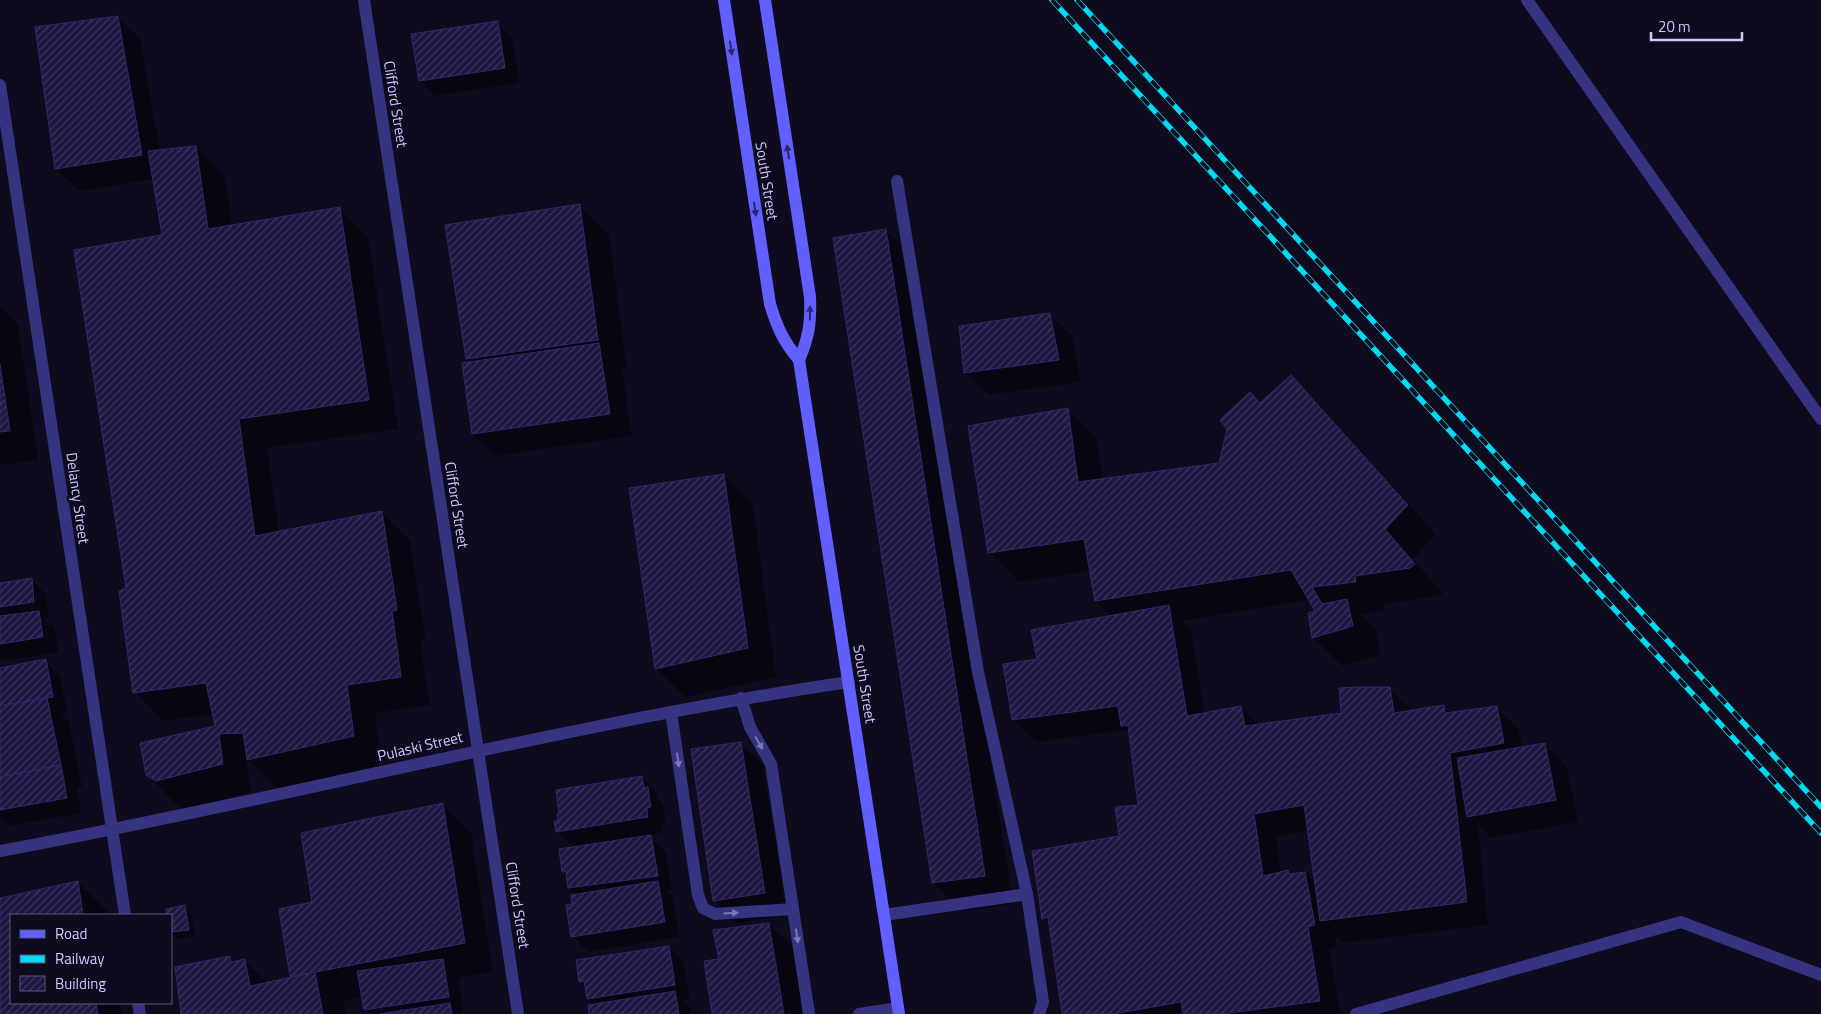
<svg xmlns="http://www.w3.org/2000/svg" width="1821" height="1014" font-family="'Titillium Web',sans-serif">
<defs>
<pattern id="building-hatch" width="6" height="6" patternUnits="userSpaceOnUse" patternTransform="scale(1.25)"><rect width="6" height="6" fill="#1e1640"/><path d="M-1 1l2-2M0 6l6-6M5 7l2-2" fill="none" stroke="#3e365d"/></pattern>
</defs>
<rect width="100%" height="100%" fill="#0e0b1e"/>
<g fill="#0007" fill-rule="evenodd">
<polygon points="118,17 140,39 160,151 196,147 225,176 232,226 339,208 368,237 398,429 267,448 279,532 382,512 410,541 426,638 420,639 430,705 375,713 382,765 277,789 251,762 247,762 251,792 186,810 176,804 147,774 216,727 214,714 163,721 135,692 127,589 163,236 154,179 79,191 56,169"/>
<polygon points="497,23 512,38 519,83 435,96 420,80"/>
<polygon points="580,206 609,234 627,368 622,369 632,436 495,456 473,434 472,363 467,358"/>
<polygon points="886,231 915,259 1013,904 962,911 933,882"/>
<polygon points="0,306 18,324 38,460 0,465"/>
<polygon points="1049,314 1072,336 1081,382 988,395 966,373 960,327"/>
<path d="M1291,377L1320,406L1436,534L1413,559L1443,594L1439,596L1383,604L1384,611L1360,614L1376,629L1381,655L1342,666L1313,637L1317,612L1310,600L1182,621L1191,629L1205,714L1241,707L1259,725L1343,714L1390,689L1413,712L1444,707L1450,713L1496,707L1519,730L1522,748L1545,744L1567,767L1578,822L1491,838L1478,825L1488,925L1343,943L1334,933L1337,948L1329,949L1340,1014H1063L1051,925L1044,918L1121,837L1140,806L1130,733L1127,730L1036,742L1014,720L1038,660L1112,617L1096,601L1091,571L1019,582L990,553L1068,410L1097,438L1103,480L1220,464L1261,405ZM1347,627L1349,629L1333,633L1332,631ZM1309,830L1316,884L1305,873L1291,875L1288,872L1281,873L1276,837Z"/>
<polygon points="724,475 753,504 776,677 685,697 656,668"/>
<polygon points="31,579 46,595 49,617 44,618 54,627 58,652 0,661 0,585"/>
<polygon points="45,661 60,676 67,712 61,713 69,722 82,787 77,788 81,813 9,826 0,817 0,669"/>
<polygon points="740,743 763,766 787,915 737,923 715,901"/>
<polygon points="642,778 657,793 658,799 663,804 666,822 661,823 663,832 649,835 666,852 672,890 667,891 673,897 679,937 588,952 573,936 574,905 577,895 570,888 568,876 563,871 574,848 558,831"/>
<polygon points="442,804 471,833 493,972 459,978 463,1012 459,1014 370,1014 365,1010 363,997 343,1001 345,1014 183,1014 230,957 235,962 245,960 268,984 292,978 280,910 314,903"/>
<polygon points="78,882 107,911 107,915 11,915 11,1003 120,1003 122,1014 0,1014 0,899"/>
<polygon points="185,907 192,914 196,937 179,939 171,932 171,915 169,915 168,910"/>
<polygon points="769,924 798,953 808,1014 713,1014 721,960"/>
<polygon points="669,947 684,962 690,1000 683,1001 690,1008 691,1014 590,1014 595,1005 588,998 586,987 580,981"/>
</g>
<g fill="url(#building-hatch)" stroke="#34266d">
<polygon points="118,16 142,155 55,169 35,27"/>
<polygon points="498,21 505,68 419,81 411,34"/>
<polygon points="196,146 208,229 340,207 369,400 239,419 255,536 382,511 397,610 392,611 401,677 347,685 354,736 247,760 243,733 219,734 223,764 156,781 146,775 140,743 215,726 206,683 133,693 119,591 126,588 74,250 162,235 148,151"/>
<polygon points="580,204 598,340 466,359 445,225"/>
<polygon points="886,229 985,876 932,883 833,238"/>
<polygon points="1050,313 1059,360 964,373 959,326"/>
<polygon points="599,343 610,414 472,434 462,363"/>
<polygon points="0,364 10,431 0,432"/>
<polygon points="1291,375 1408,505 1385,529 1415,564 1410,568 1355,576 1356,582 1312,587 1322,604 1347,599 1353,626 1312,638 1308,613 1315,611 1291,570 1095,601 1084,539 988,553 968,426 1068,408 1078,482 1219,463 1227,429 1220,420 1250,392 1260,403"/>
<polygon points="724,474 748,648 655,669 629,488"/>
<polygon points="32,578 34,602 0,607 0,583"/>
<polygon points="1169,605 1187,716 1241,706 1245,726 1341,713 1339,688 1358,687 1390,687 1394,713 1444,705 1445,713 1497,706 1504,743 1450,753 1467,902 1320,921 1304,805 1254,814 1263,876 1288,870 1289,874 1305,872 1315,925 1308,927 1320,1001 1221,1014 1183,1014 1181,1002 1113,1014 1062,1014 1048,917 1042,919 1032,851 1119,836 1115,807 1138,805 1128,725 1121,726 1118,706 1012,720 1003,664 1037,659 1031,630"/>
<polygon points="39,611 43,637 0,644 0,616"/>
<polygon points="46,659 53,697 0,706 0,668"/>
<polygon points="47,698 61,765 0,777 0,706"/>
<polygon points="741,742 765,893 713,901 691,749"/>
<polygon points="1545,743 1556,800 1467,817 1457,758"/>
<polygon points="61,765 67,798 0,810 0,777"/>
<polygon points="642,776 644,787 648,787 651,807 647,808 648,817 556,832 554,821 558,821 557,814 559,814 556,790"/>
<polygon points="443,803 465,943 290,977 279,909 312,902 301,833"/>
<polygon points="651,835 658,876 568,888 566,871 562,872 559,849"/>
<polygon points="78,881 83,915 11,915 11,1003 96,1003 98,1014 0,1014 0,898"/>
<polygon points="658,881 665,922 571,937 566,905 572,904 571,895"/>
<polygon points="185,905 189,930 171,932 171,915 167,915 166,909"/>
<polygon points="769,923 784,1014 712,1014 704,961 719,959 713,930"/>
<polygon points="669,946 675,985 587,999 584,981 579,982 576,960"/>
<polygon points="230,956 231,962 245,959 250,986 315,972 323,1014 181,1014 175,967"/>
<polygon points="443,959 449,997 364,1010 357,971"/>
<polygon points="675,991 679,1014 589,1014 588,1005"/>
<polygon points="450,1003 452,1014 379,1014"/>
</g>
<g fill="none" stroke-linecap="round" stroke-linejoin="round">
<g stroke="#363380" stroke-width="12">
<polyline points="1527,0 1821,419"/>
<polyline points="741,698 750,727 771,764 809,1014"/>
<polyline points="671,712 698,895 703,908 715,914 793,909"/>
<polyline points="1027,894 1043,1002 1039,1014"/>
<polyline points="884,915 1027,894 978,672 897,181"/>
<polyline points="859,1014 898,1008"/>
<polyline points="1356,1014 1681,922 1821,975"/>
</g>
<g stroke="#363380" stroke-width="12">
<polyline points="364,0 518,1014"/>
<polyline points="0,85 125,915"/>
<path d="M0,851C284,799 563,724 849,682"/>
<polyline points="138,1003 140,1014"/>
</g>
<g stroke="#625fff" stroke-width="12">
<path d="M724,0L770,304C777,327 783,341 799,360L899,1014"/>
<path d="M765,0L810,297C811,322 809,337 799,360"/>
</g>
<defs>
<g id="rail">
<polyline points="1052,0 1821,833"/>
<polyline points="1077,0 1821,807"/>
</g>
</defs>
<use href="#rail" stroke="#00daf3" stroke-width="5.5"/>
<use href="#rail" stroke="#0e0b1e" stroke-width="4" stroke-dasharray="11" stroke-linecap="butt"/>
</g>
<defs><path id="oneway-solid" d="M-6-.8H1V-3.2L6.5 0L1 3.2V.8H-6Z" transform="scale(1.25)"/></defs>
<g fill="#2b286d">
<use href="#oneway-solid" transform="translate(731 48) rotate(81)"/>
<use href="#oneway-solid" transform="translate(788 152) rotate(-99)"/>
<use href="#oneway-solid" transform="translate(755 209) rotate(81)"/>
<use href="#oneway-solid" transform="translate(810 313) rotate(-90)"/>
</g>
<g fill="#7a76b9">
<use href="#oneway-solid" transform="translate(759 743) rotate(60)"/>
<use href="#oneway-solid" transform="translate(678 760) rotate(82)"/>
<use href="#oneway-solid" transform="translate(731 913) rotate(-3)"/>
<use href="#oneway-solid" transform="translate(797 936) rotate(81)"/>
</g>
<g text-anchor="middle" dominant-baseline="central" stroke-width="5" stroke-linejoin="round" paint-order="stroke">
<g font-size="15" fill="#cec8ff" stroke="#0e0b1e">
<text transform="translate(396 104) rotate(81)">Clifford Street</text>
<text transform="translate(767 181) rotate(81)">South Street</text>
<text transform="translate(78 498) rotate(82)">Delancy Street</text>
<text transform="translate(457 505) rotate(81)">Clifford Street</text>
<text transform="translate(865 684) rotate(81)">South Street</text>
<text transform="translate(420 746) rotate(-13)">Pulaski Street</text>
<text transform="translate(518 905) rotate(81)">Clifford Street</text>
</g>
</g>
<rect x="10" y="914" width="162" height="90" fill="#0e0b1e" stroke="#5b5778"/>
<rect x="20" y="930" width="25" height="8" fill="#625fff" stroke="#5b5778"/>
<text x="55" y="939" font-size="15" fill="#cec8ff">Road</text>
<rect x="20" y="955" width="25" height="8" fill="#00daf3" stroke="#5b5778"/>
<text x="55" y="964" font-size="15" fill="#cec8ff">Railway</text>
<rect x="20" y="976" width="25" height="15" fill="url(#building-hatch)" stroke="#5b5778"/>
<text x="55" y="989" font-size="15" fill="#cec8ff">Building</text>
<path d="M1651 32v8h91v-8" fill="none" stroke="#cec8ff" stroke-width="2.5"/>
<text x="1658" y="32" font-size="15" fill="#cec8ff" stroke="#0e0b1e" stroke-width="4" paint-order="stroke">20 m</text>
</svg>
